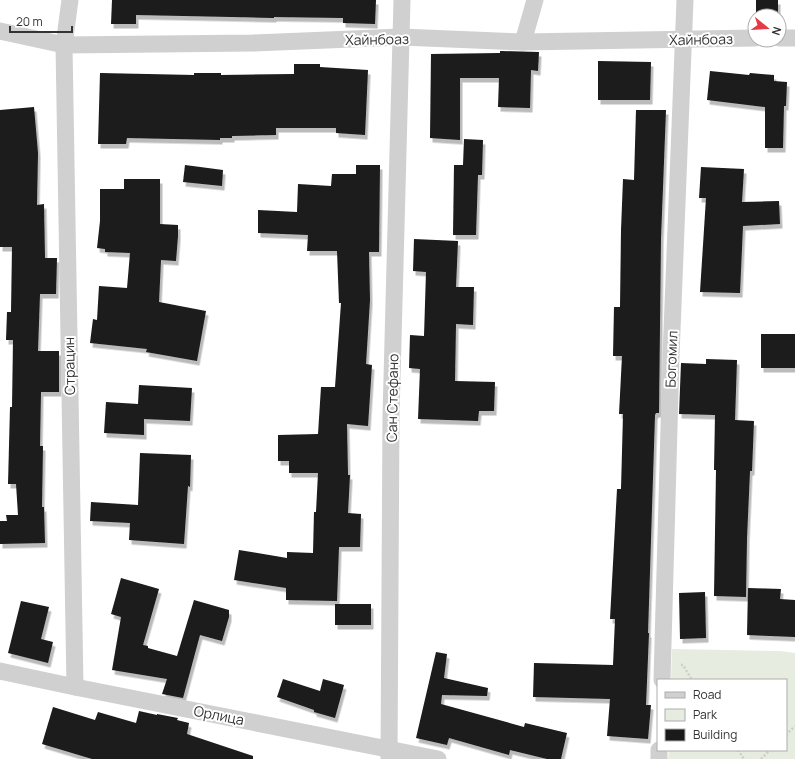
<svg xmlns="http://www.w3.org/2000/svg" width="795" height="759" font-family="Manrope,sans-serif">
<defs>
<filter id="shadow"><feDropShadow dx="2.5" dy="4.5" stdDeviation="0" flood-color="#0004"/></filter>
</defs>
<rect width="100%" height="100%" fill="#fff"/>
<polygon fill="#e6ecdf" points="672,649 780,651 795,653 795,759 668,759 669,750 786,750 786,680 671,680"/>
<g fill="#1a1a1a" filter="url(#shadow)">
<polygon points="112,0 376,0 375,24 343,23 343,18 274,17 274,18 136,15 136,24 111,24"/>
<rect x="756" y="0" width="22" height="16"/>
<polygon points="500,51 539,52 538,71 531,70 530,108 498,107 499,78 460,78 460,140 430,138 431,54 500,53"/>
<polygon points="598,61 651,62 650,100 598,100"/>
<polygon points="294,64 320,64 320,67 368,70 365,135 336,133 336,128 276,128 276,135 232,136 232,138 220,138 220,140 127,138 126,144 98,144 100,73 194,75 194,73 221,73 221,75 294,74"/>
<polygon points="710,71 749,75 750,73 774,75 774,81 787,82 786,106 784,106 783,148 765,148 765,107 707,100"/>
<polygon points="34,107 38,153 37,205 44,204 45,258 57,258 56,294 40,294 38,351 59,351 59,392 41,392 40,446 43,446 42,507 44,507 45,543 0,544 0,521 7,521 6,515 18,515 16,484 8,484 10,407 12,407 13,340 6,340 7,312 11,312 12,247 0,247 0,110"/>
<polygon points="636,110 666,110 661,238 659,413 656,413 655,415 648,633 649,633 646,705 651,705 648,739 607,736 610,699 533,697 534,663 613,665 615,619 610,619 617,489 621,489 623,414 619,414 622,356 613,356 614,307 620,307 621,230 623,179 634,180"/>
<polygon points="464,139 483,140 482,175 478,175 476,235 453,235 454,165 463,165"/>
<polygon points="185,165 223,170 222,186 183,182"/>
<polygon points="356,165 380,165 379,252 369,252 370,300 366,364 372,365 368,426 347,424 348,475 350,475 348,513 361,514 360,547 339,547 337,601 286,600 286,588 234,580 239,550 287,558 287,552 313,553 314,512 316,512 318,473 289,473 289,461 278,461 278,435 318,434 321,387 335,387 341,303 339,303 337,251 307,251 308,235 258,233 258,210 297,212 298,184 331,186 332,174 356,174"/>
<polygon points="701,167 744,169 742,202 779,201 780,224 743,226 740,293 700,292 706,198 699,198"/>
<polygon points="124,179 160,179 160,224 178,225 178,236 176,261 161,260 159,302 206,311 197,361 146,352 147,349 90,343 93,319 97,320 99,286 127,288 130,253 105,252 105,249 97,248 100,221 100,189 124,189"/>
<polygon points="414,239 458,241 456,287 474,287 473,325 456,324 455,381 495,382 494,411 479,411 478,421 418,419 420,369 409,368 410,335 424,336 426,272 413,271"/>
<rect x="761" y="334" width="34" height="34"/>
<polygon points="706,359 737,360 735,420 754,421 752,471 750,471 747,538 746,597 714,596 716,470 714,470 715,415 679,414 681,363 706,364"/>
<polygon points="139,385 192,388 190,421 144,419 144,435 104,433 106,402 138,404"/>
<polygon points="140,453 191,455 190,487 188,486 184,544 129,540 130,523 90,521 91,502 138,505"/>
<polygon points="121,578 159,589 143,645 148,646 148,648 177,656 194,600 229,610 229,617 222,641 200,635 183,698 162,694 167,679 112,670 121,617 111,614"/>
<polygon points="748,588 781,589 780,599 795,600 795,637 747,635"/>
<polygon points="705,592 706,638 680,639 679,593"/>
<polygon points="21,601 49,607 41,639 53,642 48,663 8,653"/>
<rect x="335" y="604" width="36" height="21"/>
<polygon points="436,652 447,654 444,678 488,688 487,696 442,695 441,704 524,727 525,723 567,733 561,759 547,759 510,750 509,755 449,738 447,745 416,738"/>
<polygon points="283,679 320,691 323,679 344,685 335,718 314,712 314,710 277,697"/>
<polygon points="53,707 95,720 98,712 136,723 139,711 157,715 157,714 178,718 177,720 189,723 187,734 253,756 253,759 92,759 42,744"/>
</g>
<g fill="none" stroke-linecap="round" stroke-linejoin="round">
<g stroke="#cdcdcd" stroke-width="2.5" stroke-dasharray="2 2" stroke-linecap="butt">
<polyline points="681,665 683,665 692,680"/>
<polyline points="786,735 795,726"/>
<polyline points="738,750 744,759"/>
<polyline points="761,759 770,750"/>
</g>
<g stroke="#d0d0d0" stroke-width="17">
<polyline points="70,0 64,45 75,687"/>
<polyline points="0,31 64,45 253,43 401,37 523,42 755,38"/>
<polyline points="779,38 795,38"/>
<polyline points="523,42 535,0"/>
<polyline points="0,671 75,687 438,759"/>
<polyline points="662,680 671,356 685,0"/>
<polyline points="389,759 391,416 402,0"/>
<polyline points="659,759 659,750"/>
</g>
</g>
<g text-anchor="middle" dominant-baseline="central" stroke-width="4" stroke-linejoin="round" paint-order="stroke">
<g font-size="14" fill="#333" stroke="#fff">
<text transform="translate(377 39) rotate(-1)">Хайнбоаз</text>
<text transform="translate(701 39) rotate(-1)">Хайнбоаз</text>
<text transform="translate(671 359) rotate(-88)">Богомил</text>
<text transform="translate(69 366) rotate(-91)">Страцин</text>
<text transform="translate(392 398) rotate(-89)">Сан Стефано</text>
<text transform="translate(219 715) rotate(11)">Орлица</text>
</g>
</g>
<rect x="657" y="679" width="130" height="72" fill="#ffffff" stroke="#adadad"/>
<rect x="665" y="692" width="20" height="6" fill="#d0d0d0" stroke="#adadad"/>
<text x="693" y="699" font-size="12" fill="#333333">Road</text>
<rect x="665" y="709" width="20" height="12" fill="#e6ecdf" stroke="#adadad"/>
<text x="693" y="719" font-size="12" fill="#333333">Park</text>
<rect x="665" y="729" width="20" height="12" fill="#1a1a1a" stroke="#adadad"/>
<text x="693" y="739" font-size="12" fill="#333333">Building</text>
<g transform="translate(767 28) rotate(108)"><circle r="19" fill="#ffffff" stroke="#adadad"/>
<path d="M0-3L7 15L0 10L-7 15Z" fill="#e63946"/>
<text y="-6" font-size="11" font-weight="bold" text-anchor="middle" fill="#333333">N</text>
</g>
<path d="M10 26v6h62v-6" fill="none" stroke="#333333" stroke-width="2"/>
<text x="16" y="26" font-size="12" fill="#333333" stroke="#ffffff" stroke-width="3" paint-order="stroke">20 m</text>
</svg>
